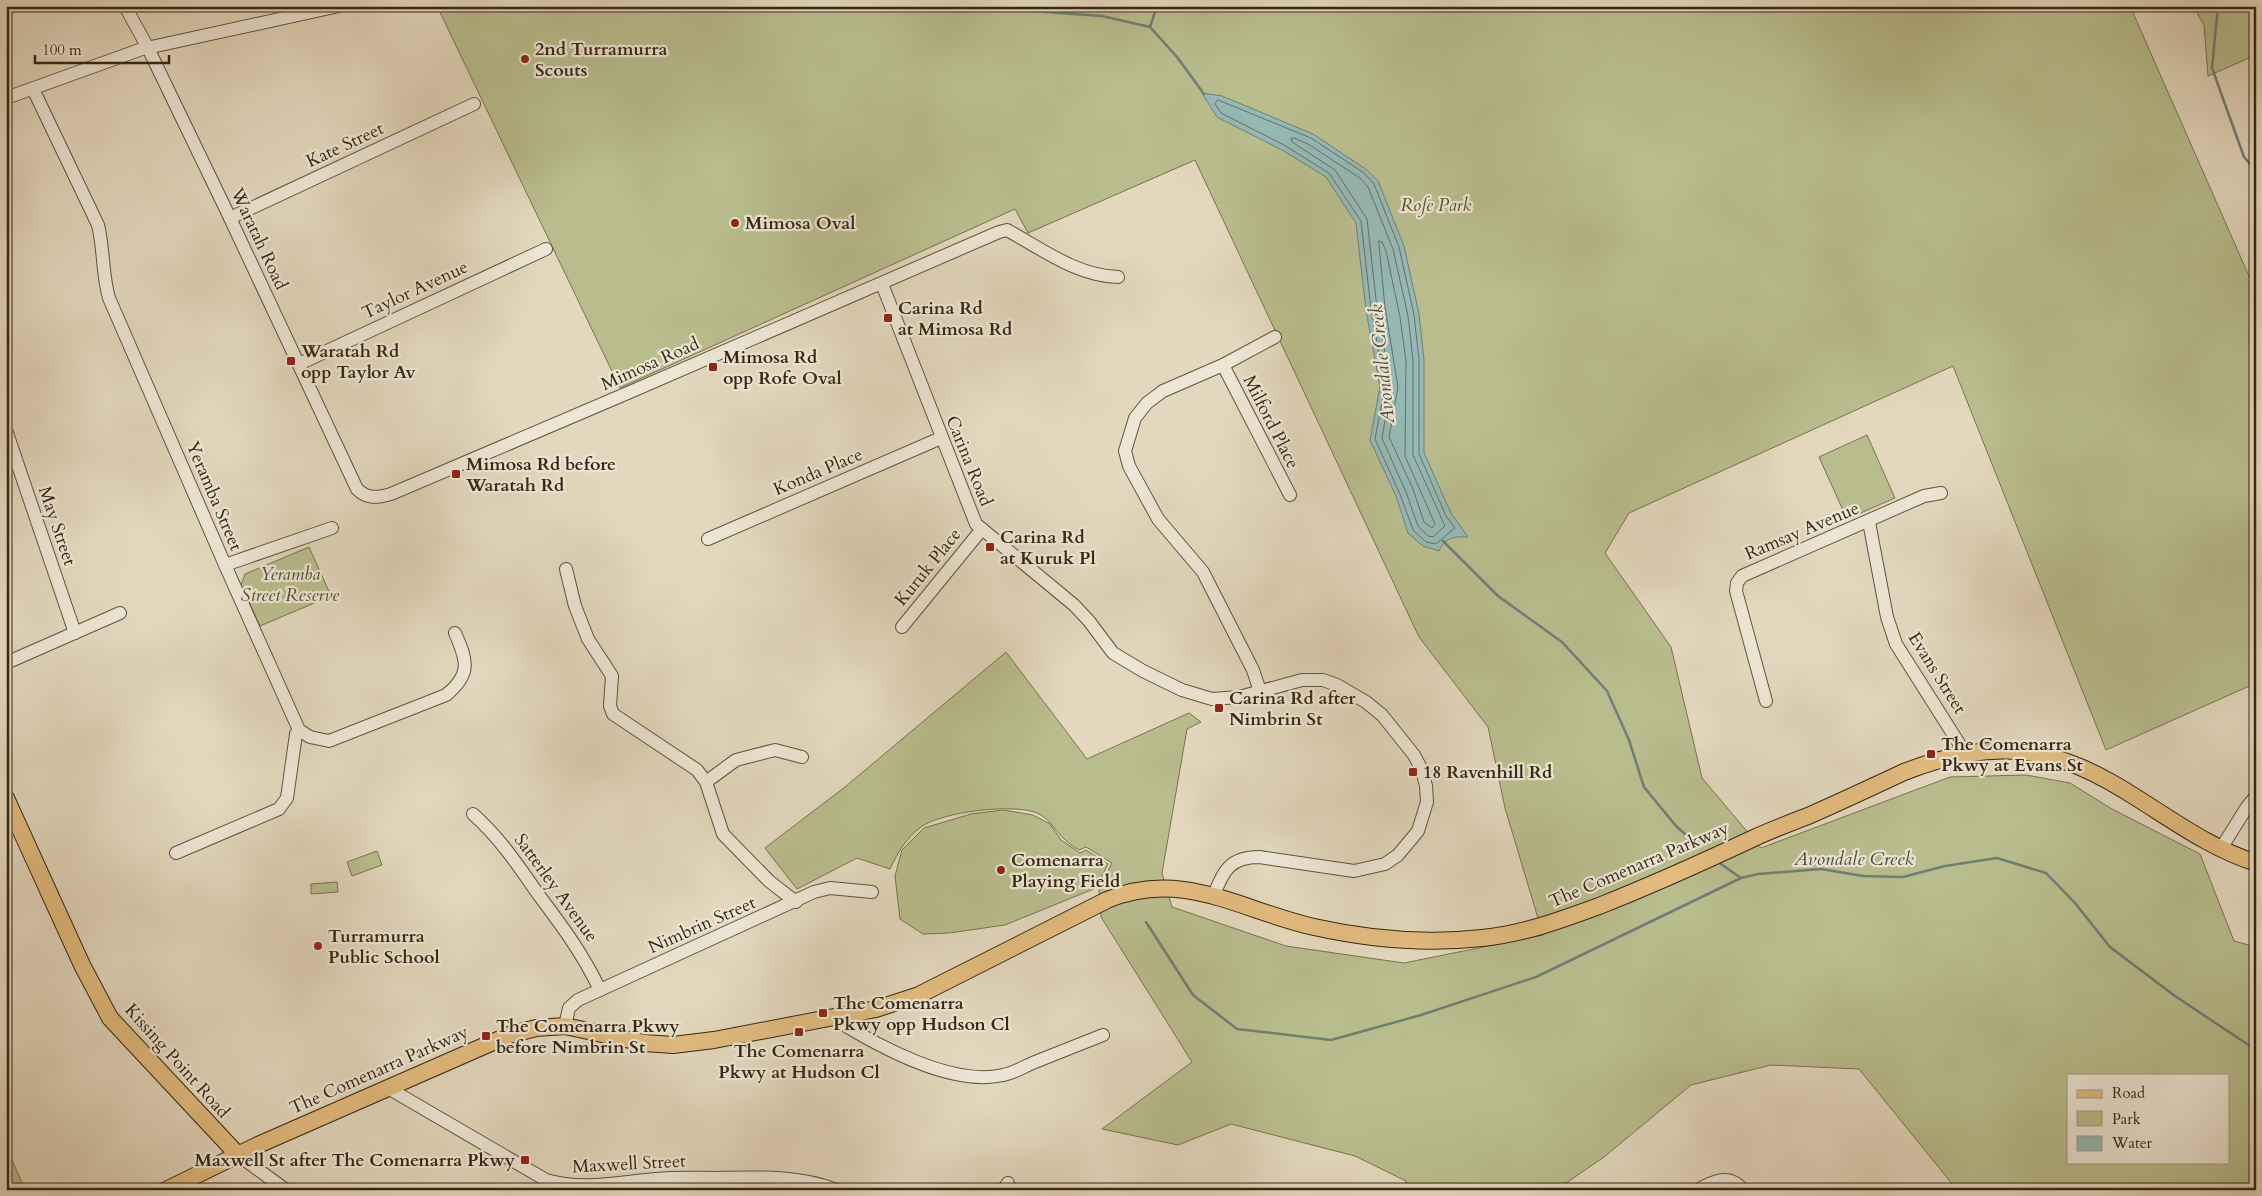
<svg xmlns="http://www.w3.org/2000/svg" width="2262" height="1196" font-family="Cardo,serif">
<rect width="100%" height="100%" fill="#e3d8be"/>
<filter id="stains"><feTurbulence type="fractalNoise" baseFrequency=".004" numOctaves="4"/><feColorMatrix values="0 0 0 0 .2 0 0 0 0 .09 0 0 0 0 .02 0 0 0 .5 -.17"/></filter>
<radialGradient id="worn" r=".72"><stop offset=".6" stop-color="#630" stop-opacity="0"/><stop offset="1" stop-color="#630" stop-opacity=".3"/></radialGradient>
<g fill="#b9bd8e" stroke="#787250" fill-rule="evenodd">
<path d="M437,6H2130L2256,292V683L2106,750L1953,366L1629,513L1605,553L1671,647L1702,778L1761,848L1950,777L2026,775L2070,783L2112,809L2200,854L2234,941L2256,947V1190H1957L1859,1069L1771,1065L1691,1085L1604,1157L1556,1190H1408L1406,1181L1355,1156L1231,1124L1178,1145L1102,1129L1192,1062L1101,917L1099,890L1112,863L1086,847L1079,850C1074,847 1068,843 1064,839C1054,829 1050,819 1037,813C1014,803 941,812 921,827C906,838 898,852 890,869L857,858L797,889L765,848L845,787L1006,652L1087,759L1189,713L1201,722L1187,729L1162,873L1172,907L1286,946L1404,963L1543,935L1505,808L1488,727L1419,637L1195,160L1028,233L1015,209L620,388ZM2068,1075H2228V1162H2068Z"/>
<polygon points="2193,6 2256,6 2256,55 2208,76 2204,25"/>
<polygon points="1867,435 1895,498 1847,519 1819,457"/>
<polygon points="309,547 331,596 260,626 241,585 245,574"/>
<polygon points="1003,810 1033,815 1050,824 1061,840 1080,853 1086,850 1108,864 1096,888 1005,925 949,933 923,934 900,919 895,876 902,850 924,828 971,814"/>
<polygon points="377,851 382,865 352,876 347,862"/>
<polygon points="337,882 338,892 311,894 311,884"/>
<polygon points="6,1146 25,1190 6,1190"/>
</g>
<path fill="#96b9b6" stroke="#707e74" d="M1202,93L1222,96L1313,134L1367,170L1378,181L1404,246L1419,314L1424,360V453L1451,513L1468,537C1453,536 1445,538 1439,551L1423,546L1408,533L1396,496L1370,440L1380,387L1366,310L1356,223L1326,177L1282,150L1217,117Z"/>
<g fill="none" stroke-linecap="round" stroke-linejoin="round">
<g stroke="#667064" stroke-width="1">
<polygon points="1218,100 1311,138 1364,173 1374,184 1399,247 1414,315 1419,360 1419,454 1446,516 1455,528 1436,544 1426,542 1413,530 1400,494 1375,439 1385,387 1371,309 1361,221 1329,173 1284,145 1221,113 1215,104"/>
<polygon points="1294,138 1308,144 1360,178 1368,187 1393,249 1408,316 1413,360 1413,455 1445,526 1433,537 1428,536 1418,526 1406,492 1382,438 1391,387 1377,308 1367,219 1335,170 1292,142 1291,139"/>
<polygon points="1379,241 1382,242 1386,251 1400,317 1406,361 1405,456 1435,524 1432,528 1424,522 1413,489 1389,437 1398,387 1385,307"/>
</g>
<g stroke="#707e74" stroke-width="2.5">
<polyline points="1015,6 1031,11 1102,16 1150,27 1177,57 1204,94"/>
<polyline points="2218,6 2212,68 2244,157 2256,171"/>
<polyline points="1150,27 1157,6"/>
<polyline points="1443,541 1498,596 1562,642 1607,691 1629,740 1644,787 1676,826 1693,841"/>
<polyline points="1718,862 1741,878 1758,874 1821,869 1863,876 1903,877 1945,866 1997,858 2046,873 2075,903 2110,947 2175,996 2256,1050"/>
<polyline points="1146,922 1193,995 1237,1029 1331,1040 1421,1015 1536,977 1741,878"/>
</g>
<defs>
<g id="minor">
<path d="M125,6L148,48L230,218L357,489C367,499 377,498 391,494L630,392L999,232L1007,230C1042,249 1077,276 1118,277"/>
<path d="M33,89L98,225C104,249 102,274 109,298L225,565L299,730L310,737L329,741L446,695C472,674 467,660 455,633"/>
<polyline points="6,98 142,49 339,6"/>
<polyline points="230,218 474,104"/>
<path d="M882,284L976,524L1074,605L1089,621L1113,653L1143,671L1182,690L1212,699L1239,697L1302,680H1323L1337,685L1366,702L1382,715L1414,755L1422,770L1426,786L1427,802L1418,831L1398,855L1385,864L1354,871L1259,857C1230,857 1223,871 1214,895"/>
<polyline points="299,364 546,249"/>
<polyline points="1223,365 1290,495"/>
<polyline points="6,430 75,633"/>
<polyline points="1869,522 1887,617 1896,644 1965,753"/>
<polyline points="708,539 941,438"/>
<polyline points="225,565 332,528"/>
<polyline points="566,569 575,606 588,639 612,676 610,706 613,714 697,770 706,782 723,834 769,881 796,902"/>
<polyline points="902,627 982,529"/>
<polyline points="6,663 120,613"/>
<polyline points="1260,691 1253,670 1203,572 1158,519 1129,466 1125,451 1135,418 1147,403 1163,391 1223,365 1275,337"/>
<polyline points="1766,701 1736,591 1737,583 1742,576 1924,496 1941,493"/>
<polyline points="706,782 736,760 775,750 802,757"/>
<path d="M473,814C499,837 518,865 538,894C562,926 583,954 600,990"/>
<polyline points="2220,850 2247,807 2256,796"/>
<polyline points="176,853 279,809 287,798 296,734 299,730"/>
<path d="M833,1018C876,1045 952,1087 1003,1075C1014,1073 1025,1066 1035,1062C1058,1053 1080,1044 1103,1035"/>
<polyline points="565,1026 569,1008 578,1000 814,892 830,888 872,892"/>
<path d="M388,1088L546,1180C582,1191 619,1182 656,1179C676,1177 696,1178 717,1178C758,1177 798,1175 837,1190"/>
<polyline points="238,1155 286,1190"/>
<polyline points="1003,1190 1008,1183"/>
<path d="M1698,1190C1713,1181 1730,1173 1743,1190"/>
</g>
<g id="major">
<polyline points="6,798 82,965 110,1018 238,1155"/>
<path d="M166,1190L258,1145L509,1035L536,1028L565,1026L644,1043L673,1045L714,1040L876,1009L919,995L1107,900C1182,868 1242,911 1314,927C1368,939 1427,944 1482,938C1523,934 1561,920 1599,906C1652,885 1703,862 1754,838C1771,830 1790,823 1808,816C1840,802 1872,787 1904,772C1998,736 2056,745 2140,800C2178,824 2213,849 2256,863"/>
</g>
</defs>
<use href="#minor" stroke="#61523d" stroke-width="14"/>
<use href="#major" stroke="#362612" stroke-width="18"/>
<use href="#minor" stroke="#ede6d5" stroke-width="12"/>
<use href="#major" stroke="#e2bc7f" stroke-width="16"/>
</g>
<g fill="#8f2418" stroke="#ede6d5" stroke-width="2">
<circle cx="525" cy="59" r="5"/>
<circle cx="735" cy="223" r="5"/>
<rect x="883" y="313" width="10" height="10" rx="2.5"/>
<rect x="286" y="356" width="10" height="10" rx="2.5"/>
<rect x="708" y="362" width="10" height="10" rx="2.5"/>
<rect x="451" y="469" width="10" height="10" rx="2.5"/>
<rect x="985" y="542" width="10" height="10" rx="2.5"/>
<rect x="1214" y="703" width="10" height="10" rx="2.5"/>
<rect x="1926" y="749" width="10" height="10" rx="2.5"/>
<rect x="1408" y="767" width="10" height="10" rx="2.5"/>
<circle cx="1001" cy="870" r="5"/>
<circle cx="318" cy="946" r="5"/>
<rect x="818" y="1008" width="10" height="10" rx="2.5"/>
<rect x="794" y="1027" width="10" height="10" rx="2.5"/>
<rect x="481" y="1031" width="10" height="10" rx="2.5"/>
<rect x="520" y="1155" width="10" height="10" rx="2.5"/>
</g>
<g text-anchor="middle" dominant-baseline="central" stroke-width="4.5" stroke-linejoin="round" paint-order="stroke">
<g font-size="18" font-weight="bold" fill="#362612" stroke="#ede6d5" text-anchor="start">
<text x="535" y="49">2nd Turramurra<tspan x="535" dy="21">Scouts</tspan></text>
<text x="745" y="223">Mimosa Oval</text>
<text x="898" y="308">Carina Rd<tspan x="898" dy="21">at Mimosa Rd</tspan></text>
<text x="301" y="351">Waratah Rd<tspan x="301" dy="21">opp Taylor Av</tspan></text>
<text x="723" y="357">Mimosa Rd<tspan x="723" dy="21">opp Rofe Oval</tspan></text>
<text x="466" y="464">Mimosa Rd before<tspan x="466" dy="21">Waratah Rd</tspan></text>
<text x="1000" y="537">Carina Rd<tspan x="1000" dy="21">at Kuruk Pl</tspan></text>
<text x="1229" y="698">Carina Rd after<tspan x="1229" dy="21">Nimbrin St</tspan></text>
<text x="1941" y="744">The Comenarra<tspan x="1941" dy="21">Pkwy at Evans St</tspan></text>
<text x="1423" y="772">18 Ravenhill Rd</text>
<text x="1011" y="860">Comenarra<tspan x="1011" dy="21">Playing Field</tspan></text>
<text x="328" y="936">Turramurra<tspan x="328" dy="21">Public School</tspan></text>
<text x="833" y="1003">The Comenarra<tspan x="833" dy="21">Pkwy opp Hudson Cl</tspan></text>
<text x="496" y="1026">The Comenarra Pkwy<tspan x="496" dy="21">before Nimbrin St</tspan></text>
<text x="799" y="1051" text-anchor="middle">The Comenarra<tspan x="799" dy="21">Pkwy at Hudson Cl</tspan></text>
<text x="515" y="1160" text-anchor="end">Maxwell St after The Comenarra Pkwy</text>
</g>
<g font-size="18" fill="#362612" stroke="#ede6d5">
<text transform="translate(345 145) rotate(-25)">Kate Street</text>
<text transform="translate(259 239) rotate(65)">Waratah Road</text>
<text transform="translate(415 290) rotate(-25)">Taylor Avenue</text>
<text transform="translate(650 364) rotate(-24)">Mimosa Road</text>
<text transform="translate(1271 422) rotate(63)">Milford Place</text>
<text transform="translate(969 461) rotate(68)">Carina Road</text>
<text transform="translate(818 472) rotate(-23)">Konda Place</text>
<text transform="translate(214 496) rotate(67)">Yeramba Street</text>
<text transform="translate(57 526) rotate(71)">May Street</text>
<text transform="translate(1802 531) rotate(-23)">Ramsay Avenue</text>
<text transform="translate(928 567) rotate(-51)">Kuruk Place</text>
<text transform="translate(1937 673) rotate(58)">Evans Street</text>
<text transform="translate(1639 865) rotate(-23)">The Comenarra Parkway</text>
<text transform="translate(556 888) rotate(54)">Satterley Avenue</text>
<text transform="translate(702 925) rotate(-24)">Nimbrin Street</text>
<text transform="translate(177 1061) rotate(48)">Kissing Point Road</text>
<text transform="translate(379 1070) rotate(-24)">The Comenarra Parkway</text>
<text transform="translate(629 1164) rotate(-3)">Maxwell Street</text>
</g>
<g font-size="18" font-style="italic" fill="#574c31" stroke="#ede6d5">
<text x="1436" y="205">Rofe Park</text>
<text x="290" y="574">Yeramba<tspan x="290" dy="21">Street Reserve</tspan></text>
</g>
<g font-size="19" font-style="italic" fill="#4e4b3b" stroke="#ede6d5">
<text transform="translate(1382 364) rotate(-96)">Avondale Creek</text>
<text x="1854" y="859">Avondale Creek</text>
</g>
</g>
<rect width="2262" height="1196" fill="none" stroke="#e3d8be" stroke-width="25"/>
<rect x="8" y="8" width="2247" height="1181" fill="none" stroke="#362612" stroke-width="2.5"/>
<rect x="12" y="12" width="2237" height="1171" fill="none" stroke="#362612"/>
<rect x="2067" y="1074" width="162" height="90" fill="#ede6d5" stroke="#a49987"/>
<rect x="2077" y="1090" width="25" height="8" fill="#e2bc7f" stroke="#a49987"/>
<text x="2112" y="1098" font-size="15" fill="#362612">Road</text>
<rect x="2077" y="1111" width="25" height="15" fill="#b9bd8e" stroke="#a49987"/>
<text x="2112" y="1124" font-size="15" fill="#362612">Park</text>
<rect x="2077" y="1136" width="25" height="15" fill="#96b9b6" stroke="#a49987"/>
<text x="2112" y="1148" font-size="15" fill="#362612">Water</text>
<path d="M35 55v8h134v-8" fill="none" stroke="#362612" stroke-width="2.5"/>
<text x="42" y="55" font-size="15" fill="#362612" stroke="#ede6d5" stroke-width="4" paint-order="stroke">100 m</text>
<rect width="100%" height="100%" filter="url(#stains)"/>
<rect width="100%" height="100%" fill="url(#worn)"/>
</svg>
